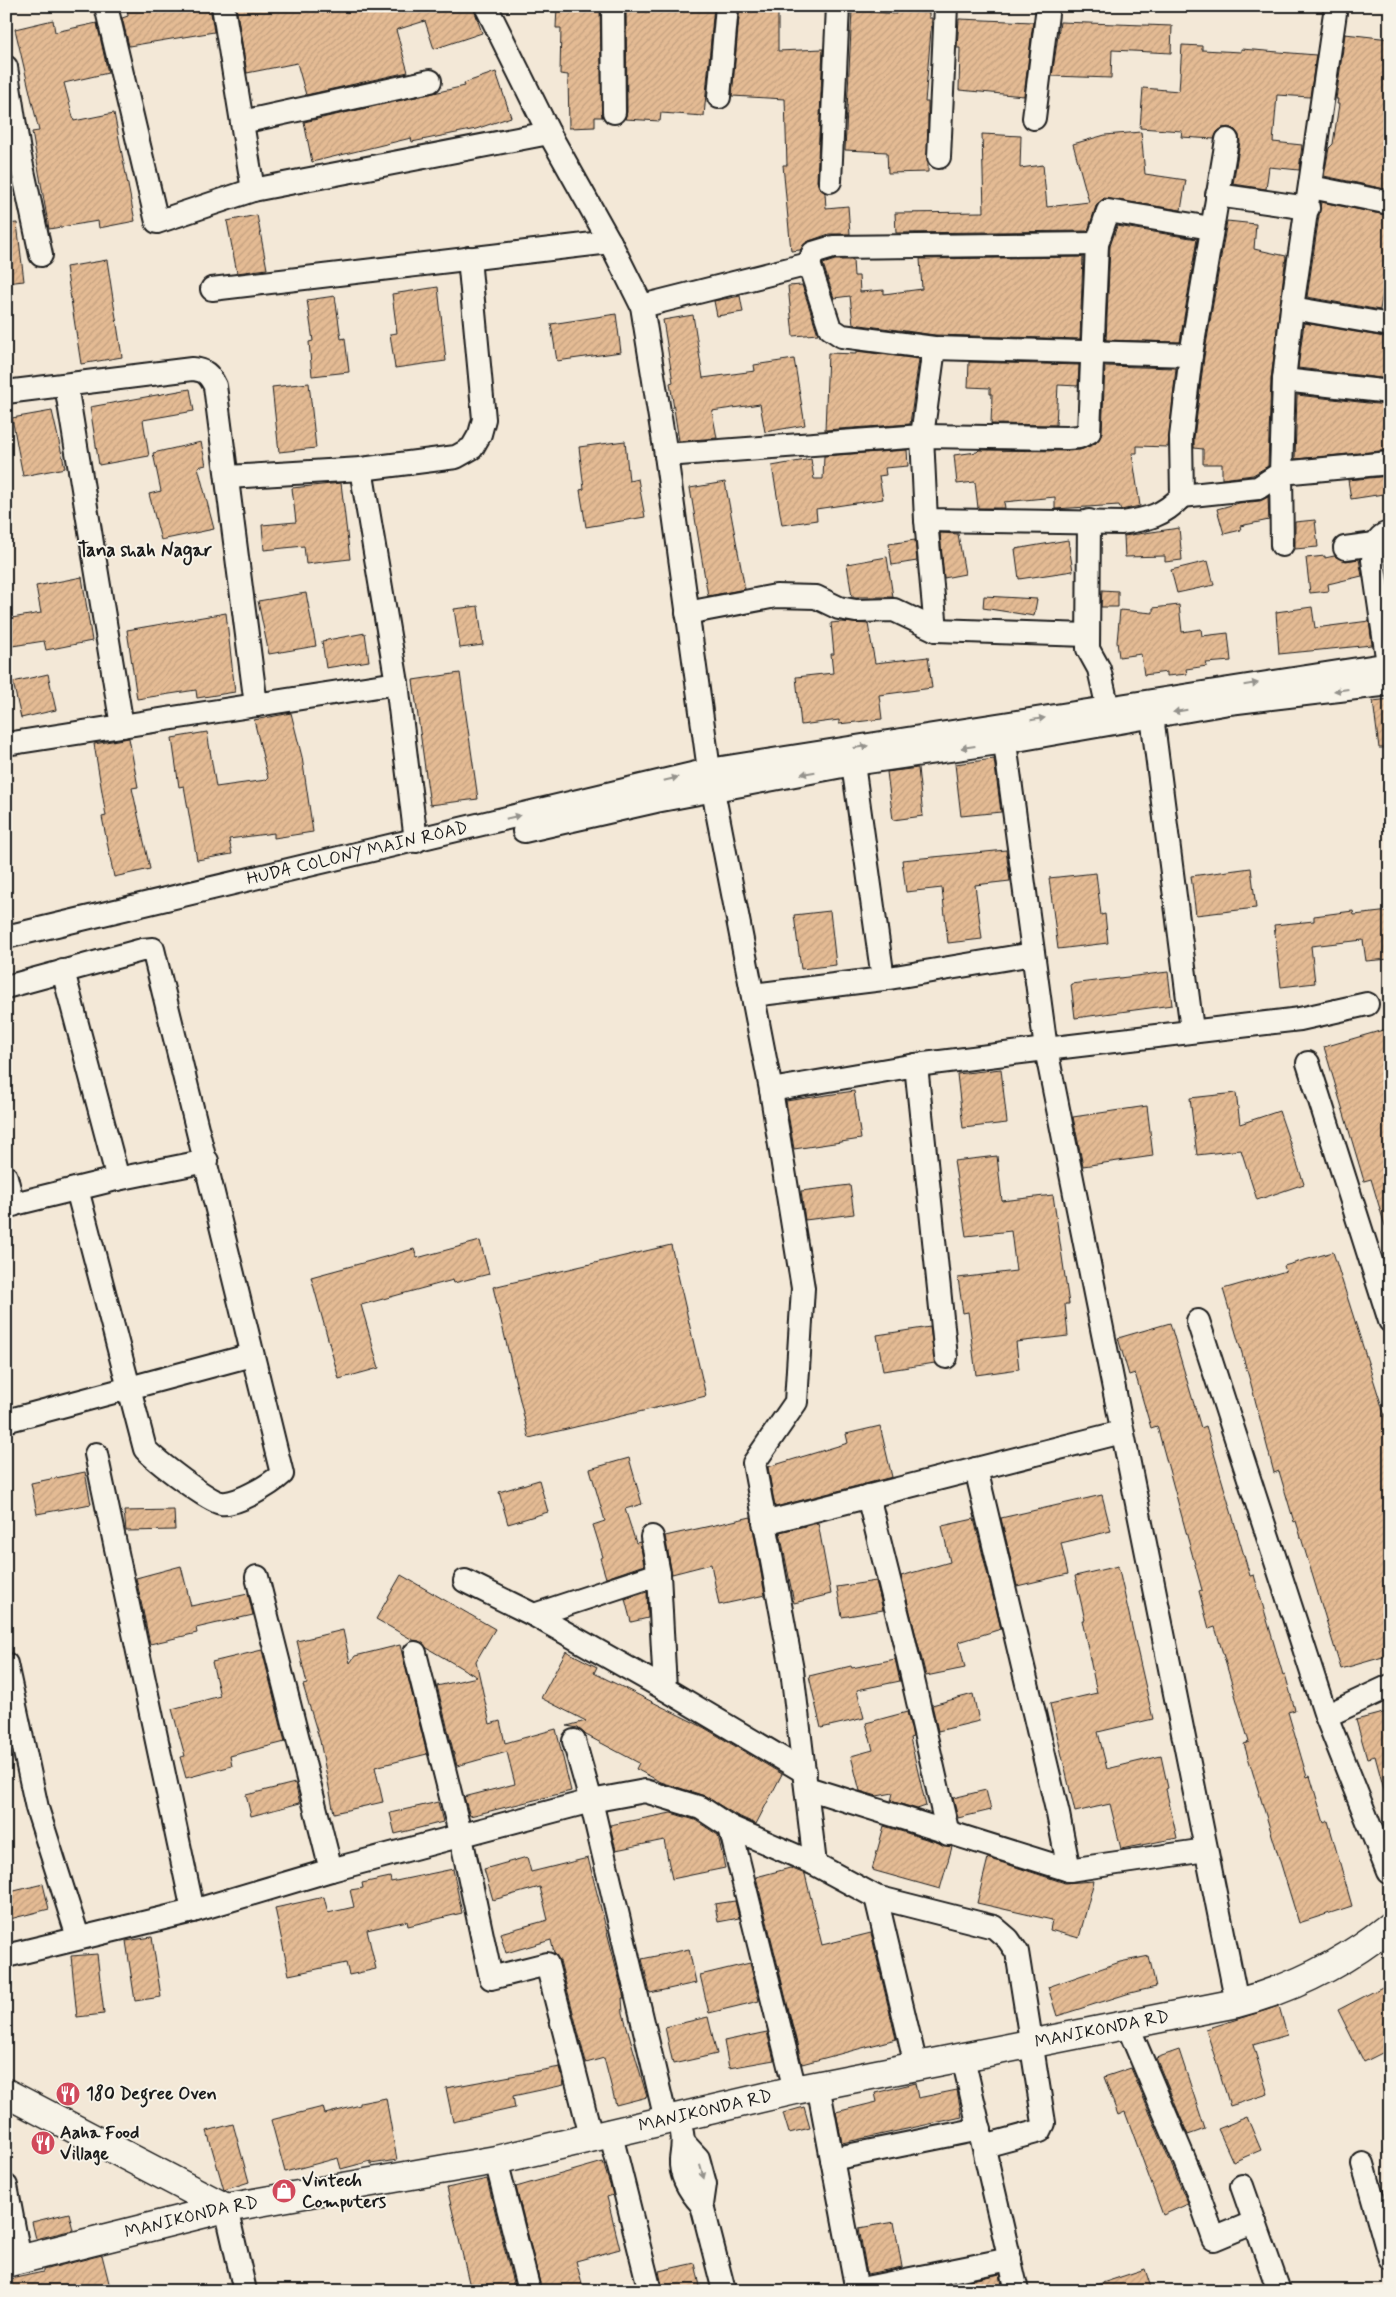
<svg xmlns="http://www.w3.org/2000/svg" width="1396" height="2297" font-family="Mynerve,sans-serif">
<defs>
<pattern id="building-hatch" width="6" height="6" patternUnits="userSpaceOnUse" patternTransform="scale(1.25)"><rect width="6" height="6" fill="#e4bb94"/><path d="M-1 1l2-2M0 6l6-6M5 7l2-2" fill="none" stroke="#c3a07f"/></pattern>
</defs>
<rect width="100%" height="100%" fill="#f3e8d7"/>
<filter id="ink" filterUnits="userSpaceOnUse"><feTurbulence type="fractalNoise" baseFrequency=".02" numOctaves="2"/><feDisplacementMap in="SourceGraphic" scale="10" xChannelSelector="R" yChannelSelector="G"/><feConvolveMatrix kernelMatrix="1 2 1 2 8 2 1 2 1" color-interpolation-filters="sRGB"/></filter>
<g filter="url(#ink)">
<g fill="url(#building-hatch)" stroke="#1c1c1c">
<polygon points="127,6 210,6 214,32 129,46 122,18 128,16"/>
<polygon points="236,6 473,6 482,33 434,49 425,21 396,30 408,72 306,95 297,63 247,73"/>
<polygon points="557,6 600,6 602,117 595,117 595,127 569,128 568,75 560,74 561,28 556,28"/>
<polygon points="626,6 714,6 704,116 661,113 660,121 625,119 627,112"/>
<polygon points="740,6 778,6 778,51 823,49 817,181 819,187 825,193 826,208 848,206 850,234 829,234 809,241 800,250 791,251 783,165 787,165 785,99 732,96"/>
<polygon points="852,10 896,14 896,11 929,13 929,18 932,18 925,102 928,102 928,172 888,173 887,152 845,150"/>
<polygon points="959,19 1033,22 1024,96 959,90 960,48 957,48"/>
<polygon points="53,20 55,32 97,23 108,73 64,83 74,121 114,113 135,221 99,228 98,221 49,229 32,132 39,131 15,29"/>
<polygon points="1060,22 1172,26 1171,53 1112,50 1111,78 1052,76"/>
<polygon points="1345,34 1390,39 1390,190 1324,176 1329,148 1333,144 1339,104 1337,104 1338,99 1336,99"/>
<polygon points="1182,45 1202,46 1202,50 1241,52 1241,49 1316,55 1310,97 1277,95 1273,142 1302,145 1299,170 1269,167 1266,189 1233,184 1240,142 1239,135 1235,130 1229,127 1222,128 1217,132 1214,139 1181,137 1182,131 1140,128 1143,88 1179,91"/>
<polygon points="496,72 511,117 476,129 412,142 411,138 312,162 304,122 465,86 464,83"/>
<polygon points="1141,132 1145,174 1186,180 1181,210 1104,198 1096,206 1088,231 896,233 895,213 984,212 982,134 1021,136 1020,168 1043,165 1047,207 1089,202 1073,144 1105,135"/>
<polygon points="1321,202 1390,216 1390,248 1380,310 1307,297"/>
<polygon points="257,215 267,269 237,273 227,221"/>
<polygon points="1227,221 1256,224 1254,249 1286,256 1271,379 1268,466 1253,475 1222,479 1222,464 1203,464 1203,449 1194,448 1194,438 1204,357"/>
<polygon points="17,223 24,281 6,283 6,224"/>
<polygon points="1117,226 1197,239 1180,342 1106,340 1110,246"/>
<polygon points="1083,257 1080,339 935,335 853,324 850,296 834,298 823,264 835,260 853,260 854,276 859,276 860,292 884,290 884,294 922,289 920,259"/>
<polygon points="107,260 122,357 81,364 66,267"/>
<polygon points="802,285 818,334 793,336 788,286"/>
<polygon points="438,287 446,361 395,368 390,334 397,333 392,294"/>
<polygon points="335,296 341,339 345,338 349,372 312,376 309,342 313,341 307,300"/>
<polygon points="740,296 743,312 717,316 714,301"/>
<polygon points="616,314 621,352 557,361 551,324"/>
<polygon points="693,315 703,378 755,371 754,365 794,359 805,425 765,432 760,404 712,411 717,438 679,441 670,383 673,382 663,320"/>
<polygon points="1304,323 1390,338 1390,379 1298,368"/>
<polygon points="856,351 919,359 910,424 825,430 828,353 856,354"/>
<polygon points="969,362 1079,365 1078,386 1058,385 1056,425 991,424 992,394 990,394 990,388 968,387"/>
<polygon points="1105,366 1176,368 1168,447 1137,446 1137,453 1132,453 1140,506 1121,510 1119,505 1055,509 1055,497 1004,502 1005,508 978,508 975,482 957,484 954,455 977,452 979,450 1068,451 1080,450 1095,444 1102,433"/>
<polygon points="309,383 316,448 279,452 272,387"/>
<polygon points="190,389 194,411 143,420 149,456 99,465 90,407"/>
<polygon points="1297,395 1386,405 1385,435 1390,435 1390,450 1295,459"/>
<polygon points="52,411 65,468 23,476 12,418"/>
<polygon points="625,441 629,481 638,479 645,517 586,527 580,490 584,489 579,447"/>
<polygon points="201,442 206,465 198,467 214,529 161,540 149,494 161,491 153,453"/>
<polygon points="907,450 908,466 885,468 886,475 879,476 883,499 816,509 817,520 782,525 772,466 811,459 814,479 823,479 824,456"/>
<polygon points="1390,476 1390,493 1351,499 1348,480"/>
<polygon points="725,482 745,589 708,596 690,488"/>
<polygon points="341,483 350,559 306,564 304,546 264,550 262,525 296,522 292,488"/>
<polygon points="1268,497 1269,520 1240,526 1241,530 1224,534 1217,509 1239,503 1260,501"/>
<polygon points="1315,520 1318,547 1295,549 1295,522"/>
<polygon points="1179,528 1182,560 1165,562 1165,556 1125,557 1124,536"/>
<polygon points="940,533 958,534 965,574 944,578"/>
<polygon points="915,540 917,561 892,565 889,544"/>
<polygon points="1068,540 1073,571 1019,579 1015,549"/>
<polygon points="1325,556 1325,558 1334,556 1346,561 1359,559 1362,576 1328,584 1329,591 1310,593 1306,558"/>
<polygon points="887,557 893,597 852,597 847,564"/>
<polygon points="1208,561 1214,585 1177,593 1171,570"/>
<polygon points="82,577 92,641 46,650 44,641 6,647 6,619 41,613 36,586"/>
<polygon points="1102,590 1118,591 1118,607 1101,607"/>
<polygon points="306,593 316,646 269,654 258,601"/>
<polygon points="984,596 1037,599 1034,616 983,608"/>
<polygon points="1179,605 1182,632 1201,629 1202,636 1228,633 1231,661 1206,663 1207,666 1186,669 1187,674 1167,676 1167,672 1144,675 1141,654 1119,657 1117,642 1120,610 1153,613 1153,608"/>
<polygon points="478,606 483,645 460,648 454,609"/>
<polygon points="1312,607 1315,628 1369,621 1372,645 1279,654 1276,612"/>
<polygon points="226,613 235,692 197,698 196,690 137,699 127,630"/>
<polygon points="841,622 868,624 875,663 928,657 932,688 879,695 882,719 839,724 839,720 801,725 796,677 833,673 831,654 834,654 831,623"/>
<polygon points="365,633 369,661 326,668 322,641"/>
<polygon points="460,673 478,799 430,805 413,680"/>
<polygon points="48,674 56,710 21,718 13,682"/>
<polygon points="1390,699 1390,748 1379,748 1373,701"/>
<polygon points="291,713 302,757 313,832 274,838 274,833 229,839 232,854 197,860 184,786 179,787 172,738 207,732 216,787 266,780 268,778 254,720"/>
<polygon points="129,738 138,787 132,788 150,869 114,877 102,817 106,816 94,744"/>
<polygon points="994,759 1001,812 961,816 955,764"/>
<polygon points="918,768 923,816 893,820 887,772"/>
<polygon points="1006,850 1010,881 975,885 982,939 948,943 942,888 906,892 902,860"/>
<polygon points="1251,868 1256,908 1196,915 1191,876"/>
<polygon points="1096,873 1101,915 1105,914 1108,943 1058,949 1049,878"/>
<polygon points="830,911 836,965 801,969 794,915"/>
<polygon points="1353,911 1354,915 1390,911 1390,959 1366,961 1363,940 1311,946 1315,983 1281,987 1274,925 1314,921 1314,916"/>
<polygon points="1168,972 1172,1005 1075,1018 1071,984"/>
<polygon points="1390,1028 1390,1226 1385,1226 1371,1179 1364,1181 1324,1047"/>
<polygon points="1001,1069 1007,1123 963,1128 957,1074"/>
<polygon points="854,1091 861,1139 794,1149 786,1101"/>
<polygon points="1236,1093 1240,1124 1279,1111 1304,1184 1257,1200 1241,1150 1197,1155 1190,1098"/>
<polygon points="1147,1106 1153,1156 1083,1166 1073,1117"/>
<polygon points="997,1156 1002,1201 1053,1195 1069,1304 1065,1304 1068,1336 1016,1342 1019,1369 976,1375 968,1312 963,1313 958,1278 1016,1271 1011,1231 966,1236 954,1161"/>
<polygon points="850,1185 854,1214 805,1220 801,1191"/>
<polygon points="480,1241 489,1274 454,1283 453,1280 361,1305 379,1368 339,1379 311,1277 414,1249 417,1258"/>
<polygon points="671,1245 706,1396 529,1438 493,1287"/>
<polygon points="1333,1252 1390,1432 1390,1655 1341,1669 1296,1521 1294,1522 1279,1471 1274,1473 1251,1384 1223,1289 1286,1271 1284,1266"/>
<polygon points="1170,1323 1201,1428 1206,1426 1250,1576 1254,1575 1283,1675 1285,1674 1295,1710 1288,1712 1307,1777 1310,1776 1324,1823 1328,1821 1352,1906 1299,1923 1244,1744 1249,1742 1229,1674 1215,1627 1209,1629 1199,1591 1202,1590 1157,1426 1151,1428 1135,1373 1129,1375 1118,1338"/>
<polygon points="930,1327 935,1363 883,1371 877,1335"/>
<polygon points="880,1426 892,1477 775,1507 768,1467 848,1443 846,1434"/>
<polygon points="629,1458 642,1504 625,1509 636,1543 640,1542 644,1565 606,1578 600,1558 603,1557 593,1525 605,1521 590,1469"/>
<polygon points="85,1472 91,1504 37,1514 31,1483"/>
<polygon points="539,1480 548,1512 508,1524 499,1492"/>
<polygon points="1102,1495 1111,1531 1061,1543 1068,1574 1017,1586 1001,1518"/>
<polygon points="174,1510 175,1530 126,1531 124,1511"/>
<polygon points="751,1517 765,1595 719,1605 711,1564 672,1574 665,1536"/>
<polygon points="974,1519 1001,1629 959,1642 965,1668 926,1676 901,1576 950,1562 942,1526"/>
<polygon points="818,1523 831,1594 794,1603 780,1532"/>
<polygon points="181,1566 191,1606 248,1594 253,1615 196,1628 197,1633 150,1644 136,1578"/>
<polygon points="1118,1566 1153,1719 1098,1732 1107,1769 1161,1756 1168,1788 1166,1789 1177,1838 1121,1849 1110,1804 1075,1812 1050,1704 1097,1693 1082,1620 1085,1620 1075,1576"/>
<polygon points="401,1575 495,1629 476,1661 490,1724 500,1721 505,1743 556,1729 571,1791 470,1816 464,1797 515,1784 507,1752 457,1766 437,1686 477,1677 427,1648 419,1641 413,1640 376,1619"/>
<polygon points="876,1581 883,1610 842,1617 837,1587"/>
<polygon points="647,1592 648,1618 631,1622 625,1599"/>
<polygon points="343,1630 350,1663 355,1656 400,1645 427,1754 375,1767 383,1802 334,1813 320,1741 303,1685 307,1684 297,1641"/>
<polygon points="262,1650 285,1742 230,1756 232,1766 186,1778 180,1757 185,1756 172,1709 220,1696 212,1662"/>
<polygon points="566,1651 597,1667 594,1673 703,1727 782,1774 756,1824 736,1815 705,1796 661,1782 636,1769 639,1763 586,1735 578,1728 567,1726 586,1721 541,1698"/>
<polygon points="895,1659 900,1681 857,1690 864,1718 821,1728 809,1676 851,1666 852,1668"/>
<polygon points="973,1694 979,1721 938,1731 932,1705"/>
<polygon points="1390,1711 1390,1792 1385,1793 1375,1756 1367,1758 1356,1720"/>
<polygon points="907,1712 913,1737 910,1738 926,1806 917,1809 891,1801 893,1793 877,1796 860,1791 851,1756 873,1750 866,1723"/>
<polygon points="295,1783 300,1803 251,1816 246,1795"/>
<polygon points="986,1790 991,1810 958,1818 953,1798"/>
<polygon points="438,1802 443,1822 395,1834 390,1813"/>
<polygon points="671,1813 695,1820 718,1835 725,1868 672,1879 664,1840 616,1850 610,1825"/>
<polygon points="884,1826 952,1847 940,1889 872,1870"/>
<polygon points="527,1857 531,1872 588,1858 624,1998 622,1998 623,2013 647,2097 616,2105 604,2058 586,2063 560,1961 554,1953 551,1940 506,1953 500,1933 548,1920 540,1887 493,1900 484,1869"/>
<polygon points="988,1858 1065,1883 1094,1881 1079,1938 1050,1930 1052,1920 977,1903"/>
<polygon points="790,1868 805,1874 822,1945 871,1933 896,2039 802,2064 756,1877"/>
<polygon points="453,1869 462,1913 408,1926 407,1921 367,1930 376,1969 349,1975 346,1963 289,1975 275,1908 324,1897 328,1913 354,1907 350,1890 363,1888 362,1883 390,1877 391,1882"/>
<polygon points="43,1884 49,1909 6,1920 6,1893"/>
<polygon points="735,1901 739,1918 718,1922 715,1904"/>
<polygon points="152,1937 161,1997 135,2001 126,1941"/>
<polygon points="689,1949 696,1983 650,1993 642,1959"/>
<polygon points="97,1954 104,2014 77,2017 71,1956"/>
<polygon points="1149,1956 1156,1987 1130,1993 1057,2016 1048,1987 1120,1962"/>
<polygon points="750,1963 759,2001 709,2013 700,1975"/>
<polygon points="1390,1983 1390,2049 1364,2062 1338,2010"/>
<polygon points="1279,2006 1287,2035 1253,2045 1268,2094 1230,2106 1206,2029"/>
<polygon points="708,2017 717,2054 673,2064 665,2027"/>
<polygon points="767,2032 774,2060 729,2068 724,2041"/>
<polygon points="1179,2050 1205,2129 1188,2135 1156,2058"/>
<polygon points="560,2067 564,2085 513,2096 515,2108 453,2122 446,2088"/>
<polygon points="1131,2068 1188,2204 1163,2215 1125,2112 1118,2115 1104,2077"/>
<polygon points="915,2083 918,2098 957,2090 962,2117 842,2143 836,2112 877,2102 875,2093"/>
<polygon points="386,2098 397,2160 371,2164 371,2161 341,2169 338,2158 285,2172 271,2120 323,2107 325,2114 360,2105 360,2103"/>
<polygon points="804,2107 810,2128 789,2133 783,2113"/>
<polygon points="1247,2117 1261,2150 1233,2162 1218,2129"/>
<polygon points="233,2124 249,2182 224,2190 207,2131"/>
<polygon points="603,2162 613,2195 607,2197 620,2249 576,2261 584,2291 542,2291 516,2187"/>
<polygon points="487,2179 515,2291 471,2291 447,2188"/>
<polygon points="69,2213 73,2230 36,2239 32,2222"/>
<polygon points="894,2222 902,2267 867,2274 859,2228"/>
<polygon points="102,2255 111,2291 6,2291 6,2280 43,2272 43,2270"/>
<polygon points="695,2263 701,2291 663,2291 659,2271"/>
<polygon points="1145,2269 1152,2291 1094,2291 1093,2286"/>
<polygon points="1000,2274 1003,2291 940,2291 939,2287"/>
</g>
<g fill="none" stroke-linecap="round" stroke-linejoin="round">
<defs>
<g id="street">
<polyline points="106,6 157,222 253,190 549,133"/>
<polyline points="223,6 253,190"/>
<polyline points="486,6 549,133 610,242 642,306 666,455 709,770 771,1090 803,1288 796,1402 754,1463 792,1670 815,1864"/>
<polyline points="613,6 614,112"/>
<polyline points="6,67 19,152 41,255"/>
<polyline points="719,97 727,6"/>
<polyline points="1034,118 1048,6"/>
<polyline points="242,122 430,81"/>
<polyline points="1227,140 1191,355 1181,437 1182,496 1258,488 1281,473 1284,380 1292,308 1336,6"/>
<polyline points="939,157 946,6"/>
<polyline points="830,181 838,6"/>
<polyline points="1311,187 1390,203"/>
<polyline points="1217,195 1308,208"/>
<polyline points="809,264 830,328 842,336 934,348 1191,355"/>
<polyline points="212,289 610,242"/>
<polyline points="642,306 809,264 813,253 833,247 1097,244"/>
<polyline points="1292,308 1390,325"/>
<path d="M934,348L922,436L926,520L1122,523C1148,519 1163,516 1182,496"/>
<polyline points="1284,380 1390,392"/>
<polyline points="66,385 122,726"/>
<path d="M6,392L192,369C205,370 209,374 215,386L256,705"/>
<polyline points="666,455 922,436 1067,438 1079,437 1089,432 1097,244 1108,211 1211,228"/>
<polyline points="361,469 397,683 416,841"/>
<polyline points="228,477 361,469 456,457 472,448 480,434 484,419 469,258"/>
<polyline points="926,520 936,630"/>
<polyline points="1089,521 1088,649 1099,669 1111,722"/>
<polyline points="1282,545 1281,473 1390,463"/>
<polyline points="1345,548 1375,544"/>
<polyline points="687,613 776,596 816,597 839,608 856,611 894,610 936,630 1088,635"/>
<path d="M1388,664L1373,560C1374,549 1376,535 1390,533"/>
<polyline points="1152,716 1192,1030"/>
<polyline points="1003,728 1046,1049 1300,1019 1367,1004"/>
<polyline points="6,744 397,683"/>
<polyline points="853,764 883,979"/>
<polyline points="524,831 656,801 853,764 1005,742 1229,703 1390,684"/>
<path id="s1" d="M6,937L709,770L1390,664"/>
<polyline points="63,971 118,1179"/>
<path d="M6,987L142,950L153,949L282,1474C270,1485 237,1505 221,1503C208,1501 155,1460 145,1449L77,1189"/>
<polyline points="753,995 883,979 1033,954"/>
<polyline points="1308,1063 1390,1321"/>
<polyline points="916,1065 946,1357"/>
<polyline points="771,1090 916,1065 1046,1049 1237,2003"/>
<polyline points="6,1177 13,1205"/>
<polyline points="6,1206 112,1180 207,1161"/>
<polyline points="1198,1321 1326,1716 1388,1872"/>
<polyline points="6,1421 252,1355"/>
<polyline points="96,1454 193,1911"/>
<polyline points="976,1469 1058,1814 1069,1870"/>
<polyline points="868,1496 904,1640 948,1834"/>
<polyline points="764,1523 1122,1432"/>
<polyline points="652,1537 659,1574 665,1689 805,1772"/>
<polyline points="465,1581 534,1615 665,1689"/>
<polyline points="534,1615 659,1574"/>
<polyline points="415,1653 461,1837 491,1978 547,1964 591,2136"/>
<polyline points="6,1664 37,1808 78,1937"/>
<polyline points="1326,1716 1390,1686"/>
<polyline points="574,1741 591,1801 666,2120"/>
<polyline points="807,1788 1069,1870 1206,1850"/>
<polyline points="730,1827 795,2090"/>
<polyline points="331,1870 591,1801 645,1791 701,1808 730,1827 815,1864 876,1897 994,1927 1008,1939 1017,1952 1044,2123 1040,2131 984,2146"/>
<polyline points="876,1897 916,2066"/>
<polyline points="6,1956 193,1911 331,1870 257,1577"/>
<polyline points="1127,2024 1195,2185 1214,2239 1255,2222"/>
<polyline points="963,2058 1017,2291"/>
<polyline points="818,2085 857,2291"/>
<polyline points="610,2131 650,2291"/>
<path d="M682,2133C684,2143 682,2150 681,2160C680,2177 691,2193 702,2205"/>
<polyline points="684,2143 698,2158 705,2184 702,2205 724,2291"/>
<polyline points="832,2159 980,2129"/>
<polyline points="496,2160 529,2291"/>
<polyline points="1363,2164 1390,2259"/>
<polyline points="6,2186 20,2260"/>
<polyline points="1242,2186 1279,2291"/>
<polyline points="226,2208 245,2291"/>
<polyline points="856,2290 1010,2259"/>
</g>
<g id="secondary">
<polyline points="6,2093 226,2208"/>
<path id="s2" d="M6,2263L226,2208L496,2160L795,2090L1237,2003C1292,1989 1345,1962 1390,1926"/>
</g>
</defs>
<use href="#street" stroke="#1c1c1c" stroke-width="26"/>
<use href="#secondary" stroke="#1c1c1c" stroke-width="31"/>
<use href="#street" stroke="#f7f3e8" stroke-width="22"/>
<use href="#secondary" stroke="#f7f3e8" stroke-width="28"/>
</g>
<defs><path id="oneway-solid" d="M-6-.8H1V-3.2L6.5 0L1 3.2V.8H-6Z" transform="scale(1.25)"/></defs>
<g fill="#94928c">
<use href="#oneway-solid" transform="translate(1251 684) rotate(-9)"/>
<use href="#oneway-solid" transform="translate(1341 690) rotate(173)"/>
<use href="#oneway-solid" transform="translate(1180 711) rotate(170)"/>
<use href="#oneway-solid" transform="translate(1038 719) rotate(-9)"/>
<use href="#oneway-solid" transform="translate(861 747) rotate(-8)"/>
<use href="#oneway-solid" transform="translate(968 747) rotate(172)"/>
<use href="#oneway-solid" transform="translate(808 773) rotate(170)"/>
<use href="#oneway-solid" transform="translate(671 779) rotate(-14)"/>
<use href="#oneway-solid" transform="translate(513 817) rotate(-14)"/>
<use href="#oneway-solid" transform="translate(702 2172) rotate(74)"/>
</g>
</g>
<defs>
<symbol id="restaurant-disc" viewBox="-11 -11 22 22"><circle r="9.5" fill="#d1495b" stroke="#f7f3e8"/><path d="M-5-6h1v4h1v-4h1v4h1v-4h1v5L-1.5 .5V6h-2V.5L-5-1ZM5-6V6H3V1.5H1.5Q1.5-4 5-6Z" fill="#fff"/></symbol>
<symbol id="shop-disc" viewBox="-11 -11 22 22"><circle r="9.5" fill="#d1495b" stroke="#f7f3e8"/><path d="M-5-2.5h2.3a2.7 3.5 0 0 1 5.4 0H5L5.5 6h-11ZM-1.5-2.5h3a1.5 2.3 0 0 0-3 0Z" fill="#fff"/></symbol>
</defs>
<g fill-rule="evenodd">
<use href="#restaurant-disc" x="54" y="2080" width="28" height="28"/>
<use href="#restaurant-disc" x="29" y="2129" width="28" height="28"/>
<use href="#shop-disc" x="270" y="2177" width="28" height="28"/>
</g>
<g text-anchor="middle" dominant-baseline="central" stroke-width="4" stroke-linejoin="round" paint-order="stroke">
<g font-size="18" fill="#1c1c1c" stroke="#f7f3e8">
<text stroke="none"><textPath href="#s1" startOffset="361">HUDA COLONY MAIN ROAD</textPath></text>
<text stroke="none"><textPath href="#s2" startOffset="1121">MANIKONDA RD</textPath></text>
<text stroke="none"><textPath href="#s2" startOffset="716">MANIKONDA RD</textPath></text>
<text stroke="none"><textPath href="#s2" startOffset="191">MANIKONDA RD</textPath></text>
</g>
<g font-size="18" font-weight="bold" fill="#1c1c1c" stroke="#f7f3e8" text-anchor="start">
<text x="86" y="2094">180 Degree Oven</text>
<text x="60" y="2133">Aaha Food<tspan x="60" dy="21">Village</tspan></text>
<text x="302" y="2181">Vintech<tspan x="302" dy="21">Computers</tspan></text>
</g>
<g font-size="19" font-weight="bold" fill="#1c1c1c" stroke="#f7f3e8">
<text x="145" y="550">Tana shah Nagar</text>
</g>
</g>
<rect width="1396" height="2297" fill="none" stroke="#f7f3e8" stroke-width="25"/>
<rect x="12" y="12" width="1371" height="2272" fill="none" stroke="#1c1c1c" stroke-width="2" filter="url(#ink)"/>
</svg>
